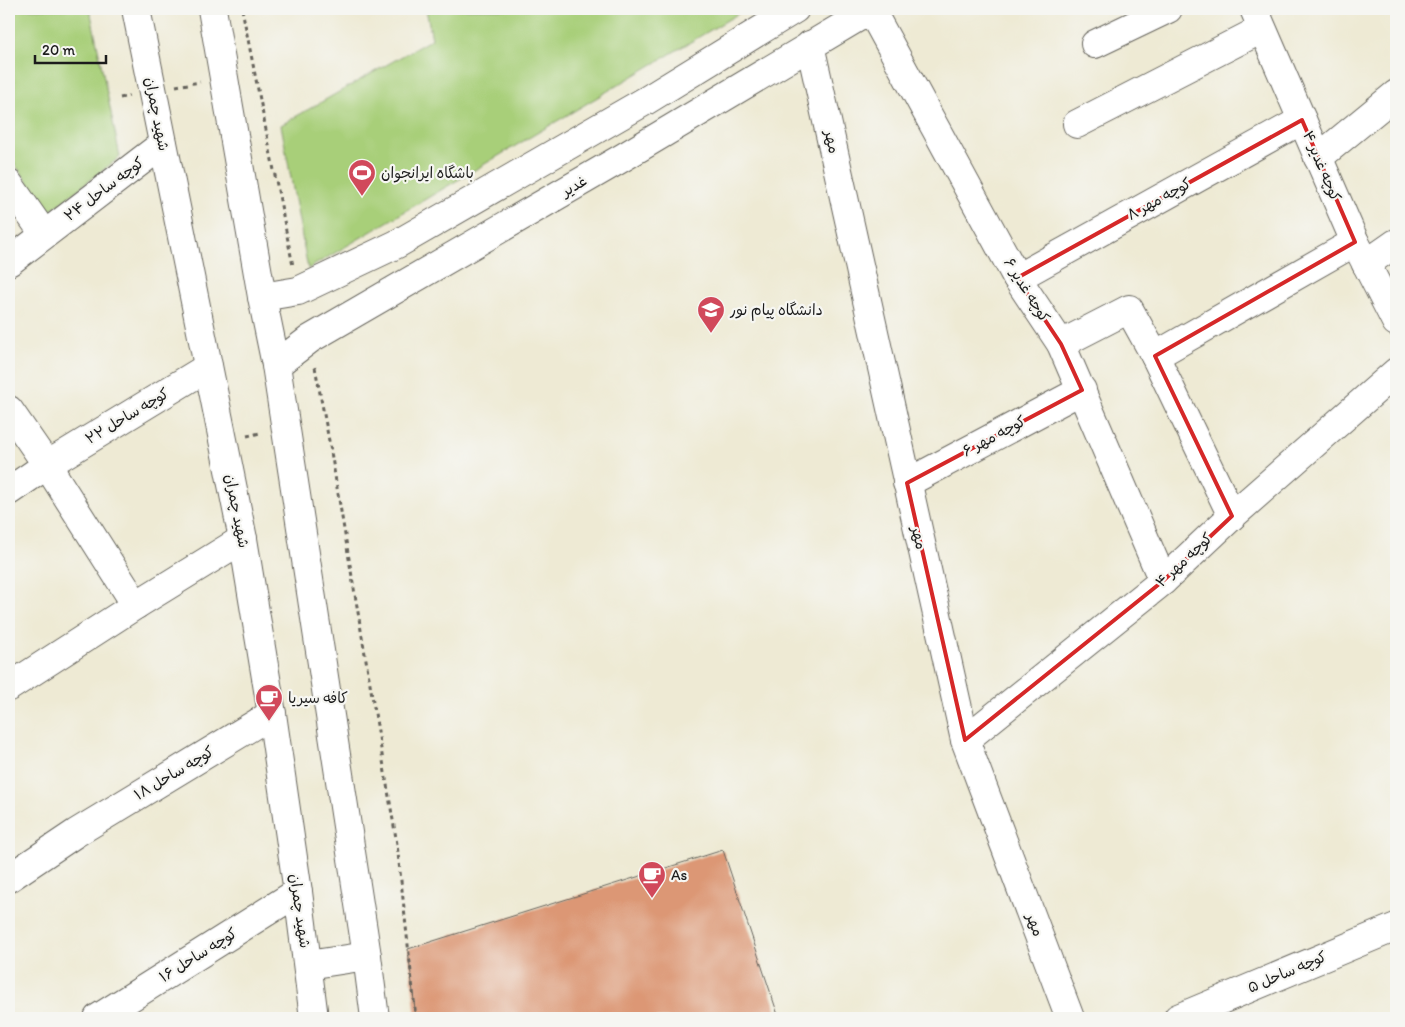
<svg xmlns="http://www.w3.org/2000/svg" width="1405" height="1027" font-family="Itim,'Playpen Sans Arabic',sans-serif">
<rect width="100%" height="100%" fill="#f6f6f2"/>
<filter id="ink" filterUnits="userSpaceOnUse"><feTurbulence type="fractalNoise" baseFrequency=".02" numOctaves="2"/><feDisplacementMap in="SourceGraphic" scale="10" xChannelSelector="R" yChannelSelector="G"/><feConvolveMatrix kernelMatrix="1 2 1 2 8 2 1 2 1" color-interpolation-filters="sRGB"/></filter>
<filter id="wash" filterUnits="userSpaceOnUse"><feTurbulence type="fractalNoise" baseFrequency=".0096" numOctaves="4" result="noise"/><feDisplacementMap in="SourceGraphic" scale="20" xChannelSelector="R" yChannelSelector="G"/><feGaussianBlur stdDeviation="1.12" result="paint"/><feColorMatrix in="noise" values="0 0 0 0 0 0 0 0 0 0 0 0 0 0 0 0 0 1.4 0 .05"/><feComposite in="paint" operator="in"/></filter>
<g filter="url(#wash)">
<rect width="100%" height="100%" fill="#eeead4"/>
<g fill="#a8cf79" stroke="#62764a">
<polygon points="9,9 90,9 120,157 49,212 9,156"/>
<polygon points="426,9 746,9 308,269 281,125 432,39"/>
</g>
<g id="blocks">
<polygon fill="#dc9774" points="723,850 779,1018 416,1018 408,949"/>
</g>
</g>
<g filter="url(#ink)">
<use href="#blocks" fill-opacity="0" stroke="#66645c" stroke-width="1"/>
<g fill="none" stroke-linecap="round" stroke-linejoin="round">
<defs>
<g id="minor">
<polyline points="136,9 243,539 272,714 298,892 314,1018"/>
<polyline points="212,9 262,297 276,365 367,956 375,1018"/>
<polyline points="1254,9 1355,242 1396,322"/>
<polyline points="871,10 1017,278 1061,344 1163,581"/>
<polyline points="1095,44 1168,9"/>
<polyline points="810,45 965,740 1070,1018"/>
<polyline points="1077,124 1262,29"/>
<polyline points="1318,158 1396,94"/>
<polyline points="9,184 44,234"/>
<polyline points="9,262 163,144"/>
<polyline points="1366,264 1396,243"/>
<polyline points="1017,278 1302,120"/>
<polyline points="262,297 298,291 397,244 647,100 795,9"/>
<polyline points="1061,344 1129,309 1155,356 1232,516"/>
<polyline points="1155,356 1355,242"/>
<polyline points="276,365 310,339 622,158 872,9"/>
<polyline points="9,410 47,465 136,605"/>
<polyline points="907,483 1082,390"/>
<polyline points="9,491 47,465 208,367"/>
<polyline points="9,687 136,605 243,539"/>
<polyline points="965,740 1163,581 1232,516 1396,372"/>
<polyline points="9,878 76,833 272,714"/>
<polyline points="308,965 367,956"/>
<polyline points="98,1018 298,892"/>
<polyline points="1178,1018 1396,927"/>
</g>
</defs>
<use href="#minor" stroke="#66645c" stroke-width="30"/>
<g stroke="#66645c" stroke-width="3" stroke-dasharray="4 4" stroke-linecap="butt">
<polyline points="242,9 293,266"/>
<polyline points="176,86 200,82"/>
<polyline points="120,98 129,96"/>
<polyline points="315,367 330,446 397,844 416,1018"/>
<polyline points="247,436 260,433"/>
</g>
<use href="#minor" stroke="#fff" stroke-width="28"/>
</g>
</g>
<path fill="none" stroke="#d62828" stroke-width="4" stroke-linejoin="round" d="M1302,120L1355,242L1155,356L1232,516L1163,581L965,740L907,483L1082,390L1061,344L1017,278Z"/>
<defs>
<symbol id="stadium-pin" viewBox="-11 -11 22 30"><path d="M0 17L-7.5 6A9.5 9.5 0 1 1 7.5 6Z" fill="#d1495b" stroke="#f6f6f2"/><path d="M0-5a6.5 5 0 1 0 0 10a6.5 5 0 1 0 0-10ZM-3.5-1.8h7v3.6h-7Z" fill="#fff"/></symbol>
<symbol id="university-pin" viewBox="-11 -11 22 30"><path d="M0 17L-7.5 6A9.5 9.5 0 1 1 7.5 6Z" fill="#d1495b" stroke="#f6f6f2"/><path d="M0-5L7-2L0 1L-7-2ZM-4 1L0 2.5L4 1V4Q0 6-4 4Z" fill="#fff"/></symbol>
<symbol id="cafe-pin" viewBox="-11 -11 22 30"><path d="M0 17L-7.5 6A9.5 9.5 0 1 1 7.5 6Z" fill="#d1495b" stroke="#f6f6f2"/><path d="M-5.5-4.5H6V0H3Q3 3.5 0 3.5H-2.5Q-5.5 3.5-5.5 0ZM3-3.2v2h1.7v-2ZM-6 4.5H4V6H-6Z" fill="#fff"/></symbol>
</defs>
<g fill-rule="evenodd">
<use href="#stadium-pin" x="346" y="157" width="32" height="43"/>
<use href="#university-pin" x="695" y="294" width="32" height="43"/>
<use href="#cafe-pin" x="253" y="682" width="32" height="43"/>
<use href="#cafe-pin" x="636" y="859" width="32" height="43"/>
</g>
<g text-anchor="middle" dominant-baseline="central" stroke-width="4.5" stroke-linejoin="round" paint-order="stroke">
<g font-size="15" fill="#1c1c1c" stroke="#f6f6f2">
<text transform="translate(157 114) rotate(79)">شهید چمران</text>
<text transform="translate(832 142) rotate(78)">مهر</text>
<text transform="translate(1322 166) rotate(67)">کوچه غدیر ۴</text>
<text transform="translate(574 186) rotate(-30)">غدیر</text>
<text transform="translate(104 189) rotate(-37)">کوچه ساحل ۲۴</text>
<text transform="translate(1159 199) rotate(-29)">کوچه مهر ۸</text>
<text transform="translate(1027 290) rotate(58)">کوچه غدیر ۶</text>
<text transform="translate(127 416) rotate(-31)">کوچه ساحل ۲۲</text>
<text transform="translate(994 436) rotate(-28)">کوچه مهر ۶</text>
<text transform="translate(237 511) rotate(79)">شهید چمران</text>
<text transform="translate(919 538) rotate(77)">مهر</text>
<text transform="translate(1184 560) rotate(-43)">کوچه مهر ۴</text>
<text transform="translate(174 773) rotate(-31)">کوچه ساحل ۱۸</text>
<text transform="translate(300 911) rotate(82)">شهید چمران</text>
<text transform="translate(1035 925) rotate(69)">مهر</text>
<text transform="translate(198 955) rotate(-32)">کوچه ساحل ۱۶</text>
<text transform="translate(1287 972) rotate(-23)">کوچه ساحل ۵</text>
</g>
<g font-size="15" fill="#1c1c1c" stroke="#f6f6f2" text-anchor="start">
<text x="381" y="173">باشگاه ایرانجوان</text>
<text x="730" y="310">دانشگاه پیام نور</text>
<text x="288" y="698">کافه سیریا</text>
<text x="671" y="875">As</text>
</g>
</g>
<rect width="1405" height="1027" fill="none" stroke="#f6f6f2" stroke-width="30"/>
<path d="M35 55v8h71v-8" fill="none" stroke="#1c1c1c" stroke-width="2.5"/>
<text x="42" y="55" font-size="15" fill="#1c1c1c" stroke="#f6f6f2" stroke-width="4" paint-order="stroke">20 m</text>
</svg>
